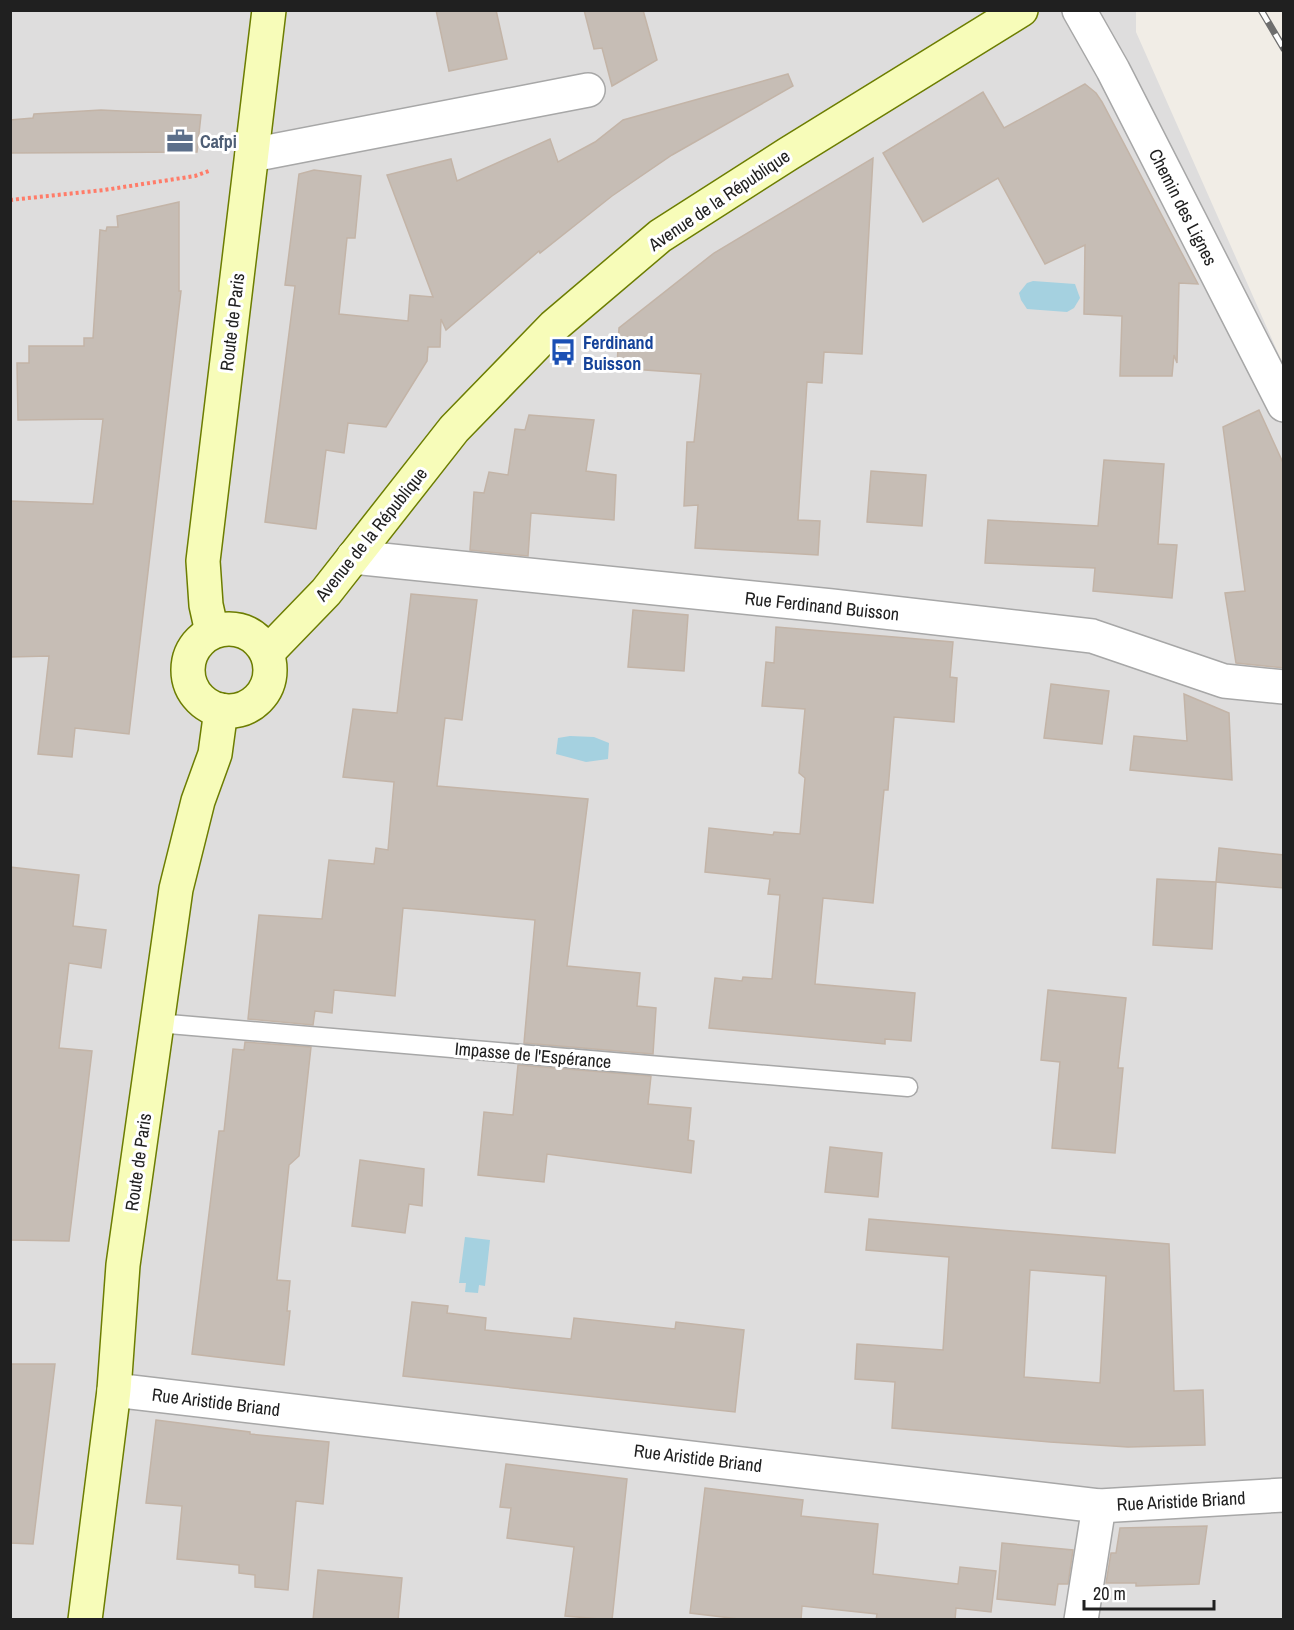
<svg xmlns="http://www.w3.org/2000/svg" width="1294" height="1630" font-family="'Archivo Narrow',sans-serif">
<rect width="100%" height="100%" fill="#f1ede6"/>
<polygon fill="#dedddd" points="11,11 1136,11 1136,32 1283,364 1283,1619 11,1620"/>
<g fill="#a5d1e0">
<polygon points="1033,281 1075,284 1080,298 1074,308 1067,312 1027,309 1021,300 1019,293 1027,283"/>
<polygon points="570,736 594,737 609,743 608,759 586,762 556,754 558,738"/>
<polygon points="465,1237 490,1240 485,1286 479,1285 478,1293 465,1292 466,1283 459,1283"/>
</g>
<g fill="#c6bdb5" stroke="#c3b4a7" stroke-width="1.5" fill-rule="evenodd">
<polygon points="436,10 496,10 507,59 449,71"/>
<polygon points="584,10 643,10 657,60 612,86 602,48 594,49"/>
<polygon points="788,74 793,86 672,155 612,196 540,253 539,251 446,330 441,319 440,347 428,347 427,361 386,427 348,423 344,453 326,450 316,529 265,522 295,286 285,285 299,174 314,170 361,176 355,238 347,238 339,314 408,321 410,295 433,297 387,175 451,159 457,181 550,139 558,162 595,142 623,120"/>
<polygon points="1085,84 1096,93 1102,102 1198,284 1179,283 1177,363 1174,355 1172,376 1120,376 1122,316 1084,314 1085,245 1045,264 998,178 923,222 883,153 983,92 1004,128"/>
<polygon points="101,110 201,115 197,152 10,153 10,120 33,118 34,114"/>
<polygon points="873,158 862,354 824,352 822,383 807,382 798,520 820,521 818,555 695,548 698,505 684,506 687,442 694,442 701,374 617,368 619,328 714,253"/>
<polygon points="179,202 179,291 181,291 129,734 75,728 72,757 38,754 49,656 10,657 10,501 93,504 103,419 18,420 17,363 29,363 29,346 84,346 84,338 93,338 100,230 106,231 107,227 118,227 117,216"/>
<polygon points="1259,410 1284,465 1284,668 1236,663 1225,593 1245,591 1223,427"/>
<polygon points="529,415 594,420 586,471 616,475 614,520 531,513 528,556 470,550 474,492 484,493 489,472 508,475 515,429 525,430"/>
<polygon points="1104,460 1164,464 1158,544 1177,545 1172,598 1093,591 1095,568 985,563 988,520 1098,526"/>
<polygon points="871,471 926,475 922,526 867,522"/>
<polygon points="411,594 477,600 462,720 445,718 437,786 588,799 567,966 640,973 637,1006 656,1008 653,1054 524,1043 535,920 440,911 403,908 395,996 334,990 332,1013 315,1011 313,1025 248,1019 259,915 322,919 329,860 374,864 376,848 388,850 394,782 343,777 353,709 397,713"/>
<polygon points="633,610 688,615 684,671 628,667"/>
<polygon points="776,627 953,642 950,677 957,678 954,722 894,717 888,790 884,790 873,903 823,898 815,984 915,993 911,1041 885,1039 885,1044 709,1028 715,978 742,981 743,977 772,979 780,895 768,894 770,879 705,872 709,828 773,835 774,832 800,834 805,778 799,773 805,709 762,706 766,662 774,663"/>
<polygon points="1051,684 1109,691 1102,744 1044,738"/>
<polygon points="1184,694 1229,713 1232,780 1130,770 1134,736 1187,741"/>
<polygon points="1219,848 1284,855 1284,888 1216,882"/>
<polygon points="10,867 79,875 73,926 106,930 101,968 69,963 59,1048 92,1051 69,1241 10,1240"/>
<polygon points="1157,879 1216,882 1212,949 1153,945"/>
<polygon points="1048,990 1126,998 1118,1068 1123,1068 1115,1153 1052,1148 1060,1062 1041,1060"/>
<polygon points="245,1042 311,1047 299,1156 289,1165 277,1280 290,1281 287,1311 290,1311 284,1365 192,1354 219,1131 224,1131 233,1049 244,1050"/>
<polygon points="518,1065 651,1076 648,1104 691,1108 688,1140 694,1141 691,1173 547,1154 544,1182 478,1175 484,1112 513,1115"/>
<polygon points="830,1147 882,1153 878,1197 825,1192"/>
<polygon points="360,1160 424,1169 422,1206 409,1204 405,1233 352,1226"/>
<path d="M869,1219L1169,1244L1174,1391L1203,1390L1205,1445L1128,1447L1050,1442L892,1428L895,1382L855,1379L857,1344L943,1350L949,1257L866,1250ZM1030,1270L1106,1276L1100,1383L1024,1377Z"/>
<polygon points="412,1302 448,1306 447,1313 486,1318 485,1330 571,1339 574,1318 675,1329 676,1322 744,1330 735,1412 403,1376"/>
<polygon points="10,1364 55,1364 33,1544 10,1543"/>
<polygon points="156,1420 250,1432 250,1434 329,1442 323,1504 296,1501 288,1590 255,1587 255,1575 239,1573 239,1565 177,1559 182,1506 146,1503"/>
<polygon points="506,1464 627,1479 612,1620 565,1616 574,1547 507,1538 511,1508 500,1507"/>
<polygon points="705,1488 803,1500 801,1516 878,1524 873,1574 958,1584 960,1567 996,1571 991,1612 956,1608 955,1620 876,1620 877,1614 802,1606 801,1620 747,1620 690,1613"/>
<polygon points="1207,1526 1199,1584 1136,1586 1136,1583 1106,1583 1111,1553 1116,1553 1120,1528"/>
<polygon points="1002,1543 1073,1550 1068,1584 1058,1584 1055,1605 997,1599"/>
<polygon points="318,1570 402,1578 398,1620 313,1620"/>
</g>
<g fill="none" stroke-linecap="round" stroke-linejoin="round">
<defs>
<polyline id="lane" points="157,1023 908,1087"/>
<g id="street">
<polyline points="1079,10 1113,70 1284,405"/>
<polyline points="252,155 588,90"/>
<polyline points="353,557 832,606 1092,636 1224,681 1284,687"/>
<polyline points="114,1390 1099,1506 1284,1495"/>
<polyline points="1081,1620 1099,1506"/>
</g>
<g id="secondary">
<circle cx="229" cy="670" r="41"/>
<polyline points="212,632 206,605 203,561 269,10"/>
<polyline points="267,653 326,592 454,429 554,326 660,236 788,154 1021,10"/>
<polyline points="85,1620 114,1390 123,1265 176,889 198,801 215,754 221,710"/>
</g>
</defs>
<use href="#lane" stroke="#a7a7a7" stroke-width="21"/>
<use href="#street" stroke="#a7a7a7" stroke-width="36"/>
<use href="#secondary" stroke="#6c7d01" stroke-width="36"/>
<polyline stroke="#ff7c69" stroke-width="4" stroke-dasharray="3 3" stroke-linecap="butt" points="10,200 104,190 195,176 209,171"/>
<use href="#lane" stroke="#fff" stroke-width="18"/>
<use href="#street" stroke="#fff" stroke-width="33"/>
<use href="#secondary" stroke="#f7fcb9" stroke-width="33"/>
<defs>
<polyline id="rail" points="1261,10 1284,49"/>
</defs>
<use href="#rail" stroke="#6e6e6e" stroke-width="7"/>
<use href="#rail" stroke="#fff" stroke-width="4.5" stroke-dasharray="14" stroke-linecap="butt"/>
</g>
<defs>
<symbol id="office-bare" viewBox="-9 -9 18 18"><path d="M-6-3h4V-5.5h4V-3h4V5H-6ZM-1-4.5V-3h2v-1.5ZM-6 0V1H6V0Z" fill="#5c6f8a" stroke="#fff" stroke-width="2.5" paint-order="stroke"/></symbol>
<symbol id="bus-bare" viewBox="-9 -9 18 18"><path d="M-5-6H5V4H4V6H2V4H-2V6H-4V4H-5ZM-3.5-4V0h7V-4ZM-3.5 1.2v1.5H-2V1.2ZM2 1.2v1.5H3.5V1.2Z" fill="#1a4fb4" stroke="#fff" stroke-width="2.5" paint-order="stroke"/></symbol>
</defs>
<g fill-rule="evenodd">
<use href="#office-bare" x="161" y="122" width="38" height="38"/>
<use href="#bus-bare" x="544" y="333" width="38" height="38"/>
</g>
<g text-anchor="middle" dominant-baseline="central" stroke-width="6" stroke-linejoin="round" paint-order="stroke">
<g font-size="18" font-weight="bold" fill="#4e5e75" stroke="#fff" text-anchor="start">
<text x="200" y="141">Cafpi</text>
</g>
<g font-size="18" fill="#202020" stroke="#fff">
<text transform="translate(719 200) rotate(-34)">Avenue de la République</text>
<text transform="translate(1183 207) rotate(63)">Chemin des Lignes</text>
<text transform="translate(232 322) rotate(-83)">Route de Paris</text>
<text transform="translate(371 534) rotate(-51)">Avenue de la République</text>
<text transform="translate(822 606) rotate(6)">Rue Ferdinand Buisson</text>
<text transform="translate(533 1055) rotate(5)">Impasse de l'Espérance</text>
<text transform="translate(138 1162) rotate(-82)">Route de Paris</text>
<text transform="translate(216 1402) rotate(7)">Rue Aristide Briand</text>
<text transform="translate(698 1458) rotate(7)">Rue Aristide Briand</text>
<text transform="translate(1181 1501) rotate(-3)">Rue Aristide Briand</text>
</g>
<g font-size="18" font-weight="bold" fill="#164399" stroke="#fff" text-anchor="start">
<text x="583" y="342">Ferdinand<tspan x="583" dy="21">Buisson</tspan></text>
</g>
</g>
<rect width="1294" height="1630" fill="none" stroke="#202020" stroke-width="24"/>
<path d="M1084 1600v9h130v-9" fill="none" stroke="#202020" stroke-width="3"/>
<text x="1093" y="1600" font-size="18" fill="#202020" stroke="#ffffff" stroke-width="4.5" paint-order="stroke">20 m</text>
</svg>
